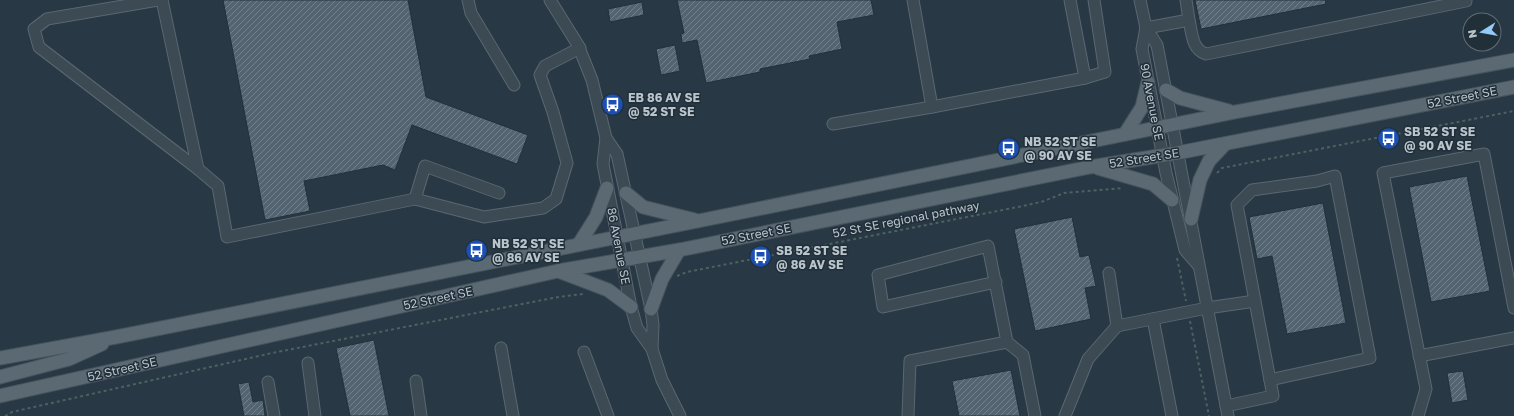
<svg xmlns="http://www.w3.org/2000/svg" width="1514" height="416" font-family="'Golos Text',sans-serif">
<defs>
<pattern id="building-hatch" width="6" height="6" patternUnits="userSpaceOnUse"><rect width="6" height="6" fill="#546571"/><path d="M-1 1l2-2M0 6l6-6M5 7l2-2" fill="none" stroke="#72808a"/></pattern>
</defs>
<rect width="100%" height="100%" fill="#283844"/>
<g fill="url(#building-hatch)" stroke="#23313b">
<polygon points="223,0 408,0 426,97 528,135 517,164 412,125 395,170 383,165 304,181 310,211 265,220"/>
<polygon points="677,0 871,0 874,15 837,22 842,49 809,56 810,59 760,69 760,72 706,83 697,40 682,43 681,34 684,33"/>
<polygon points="1195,0 1325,0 1326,4 1201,29"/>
<polygon points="642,2 644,15 610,22 608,9"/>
<polygon points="675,45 680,71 661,75 656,49"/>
<polygon points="1467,176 1490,291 1431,302 1409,187"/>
<polygon points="1323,203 1346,323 1287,334 1272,256 1257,259 1249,217"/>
<polygon points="1072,217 1080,257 1089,255 1096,286 1085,288 1091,319 1035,331 1014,229"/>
<polygon points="374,340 389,416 350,416 336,348"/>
<polygon points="1011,370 1020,416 959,416 952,381"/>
<polygon points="1463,371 1468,400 1452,403 1447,373"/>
<polygon points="249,382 253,402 263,400 265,416 244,416 238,384"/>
</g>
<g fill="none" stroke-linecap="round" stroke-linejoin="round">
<defs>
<g id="minor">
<polyline points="158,0 47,19 34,29 39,47 198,169 162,0"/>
<polyline points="468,0 471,13 514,85"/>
<polyline points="550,0 578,45 592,80 606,138 603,164 631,307 637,328 652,349 662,380 680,416"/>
<polyline points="1070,0 1085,78"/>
<polyline points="1140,0 1146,28 1142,49 1166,173 1185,250 1198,265"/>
<polyline points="1186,0 1189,20"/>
<polyline points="1146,28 1157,45 1228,416"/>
<path d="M1146,28L1189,20C1192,33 1192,50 1206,54L1466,1V0"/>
<polyline points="932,107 1085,78 1105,72 1094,0"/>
<polyline points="833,124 932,107 913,0"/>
<polyline points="606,138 617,154 651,309 653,325 652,349"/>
<polyline points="198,169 218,186 227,237 415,199 484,217 543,208 556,199 567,163 553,112 540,75 545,66 580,48"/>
<polyline points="415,199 425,166 499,193"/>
<polyline points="1109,273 1117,326"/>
<polyline points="996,282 883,307 878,275 988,246 1007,342"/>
<polyline points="1153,319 1172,416"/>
<polyline points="501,348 513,416"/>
<polyline points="584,352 608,416"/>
<polyline points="1419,356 1514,338"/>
<polyline points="308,363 315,416"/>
<polyline points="416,381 421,416"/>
<polyline points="268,382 274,416"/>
<polyline points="1226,406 1273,396 1270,380"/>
<polyline points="908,416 910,361 1007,342 1023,355 1035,416"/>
<polyline points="1065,416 1088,359 1117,326 1207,308 1255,301 1237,205 1252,190 1317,181 1335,176 1370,358 1270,380 1255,301"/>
<polyline points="1418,416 1426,389 1383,173 1484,154 1514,308"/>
</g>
<g id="major">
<polyline points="1166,90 1180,98 1229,111"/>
<polyline points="1125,134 1142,107 1148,82"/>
<polyline points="1098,168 1153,184 1172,200"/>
<polyline points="626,193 643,207 695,220"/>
<polyline points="1191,219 1200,180 1209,161 1225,144"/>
<polyline points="579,244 596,217 607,188"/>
<polyline points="558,271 608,290 631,307"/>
<polyline points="651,309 662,279 679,250"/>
<polyline points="0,358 116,337 698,221 1235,112 1514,60"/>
<polyline points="0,377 69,359 102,344"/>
<polyline points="0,396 558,271 679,250 1090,167 1177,153 1514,87"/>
</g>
</defs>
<use href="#minor" stroke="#5b6771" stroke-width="13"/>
<use href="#major" stroke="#46535d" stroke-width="15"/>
<g stroke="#4b6261" stroke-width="2" stroke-dasharray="3 3" stroke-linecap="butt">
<polyline points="1217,173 1222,168 1514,111"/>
<polyline points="1177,258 1186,301"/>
<polyline points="677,276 687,272 1028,205 1044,201 1064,193 1122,188"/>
<polyline points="1190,321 1209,416"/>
<polyline points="5,416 12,412 272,353 558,297 583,294"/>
</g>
<use href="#minor" stroke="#3c4a53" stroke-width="11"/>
<use href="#major" stroke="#5b6973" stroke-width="13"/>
</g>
<defs>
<symbol id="bus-disc" viewBox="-11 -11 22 22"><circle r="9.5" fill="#1a4fb4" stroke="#212f39"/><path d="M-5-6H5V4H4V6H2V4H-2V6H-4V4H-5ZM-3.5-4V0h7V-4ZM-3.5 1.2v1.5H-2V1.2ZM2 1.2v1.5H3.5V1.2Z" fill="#fff"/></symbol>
</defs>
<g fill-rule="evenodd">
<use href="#bus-disc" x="600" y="92" width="25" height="25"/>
<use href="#bus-disc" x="1376" y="126" width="25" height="25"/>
<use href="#bus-disc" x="996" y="136" width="25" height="25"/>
<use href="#bus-disc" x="464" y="238" width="25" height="25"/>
<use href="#bus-disc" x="748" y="244" width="25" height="25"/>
</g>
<g text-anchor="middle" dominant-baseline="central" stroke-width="3" stroke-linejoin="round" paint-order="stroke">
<g font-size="12" font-weight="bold" fill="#bac4cd" stroke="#212f39" text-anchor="start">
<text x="628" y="97">EB 86 AV SE<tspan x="628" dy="14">@ 52 ST SE</tspan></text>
<text x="1404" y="131">SB 52 ST SE<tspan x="1404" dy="14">@ 90 AV SE</tspan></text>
<text x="1024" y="141">NB 52 ST SE<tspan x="1024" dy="14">@ 90 AV SE</tspan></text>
<text x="492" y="243">NB 52 ST SE<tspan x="492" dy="14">@ 86 AV SE</tspan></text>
<text x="776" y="250">SB 52 ST SE<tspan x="776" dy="14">@ 86 AV SE</tspan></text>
</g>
<g font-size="12" fill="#bac4cd" stroke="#212f39">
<text transform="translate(1462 97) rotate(-11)">52 Street SE</text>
<text transform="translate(1152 102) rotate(79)">90 Avenue SE</text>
<text transform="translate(1144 158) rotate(-9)">52 Street SE</text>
<text transform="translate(906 219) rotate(-11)">52 St SE regional pathway</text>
<text transform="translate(756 234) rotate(-11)">52 Street SE</text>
<text transform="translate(619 246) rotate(79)">86 Avenue SE</text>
<text transform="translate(438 298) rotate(-12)">52 Street SE</text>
<text transform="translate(122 369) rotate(-13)">52 Street SE</text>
</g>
</g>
<g transform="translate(1482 32) rotate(259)"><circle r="19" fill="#212f39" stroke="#5e6b74"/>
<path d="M0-3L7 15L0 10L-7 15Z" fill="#95caf7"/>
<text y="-6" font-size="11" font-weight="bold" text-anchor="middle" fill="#bac4cd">N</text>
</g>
</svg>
